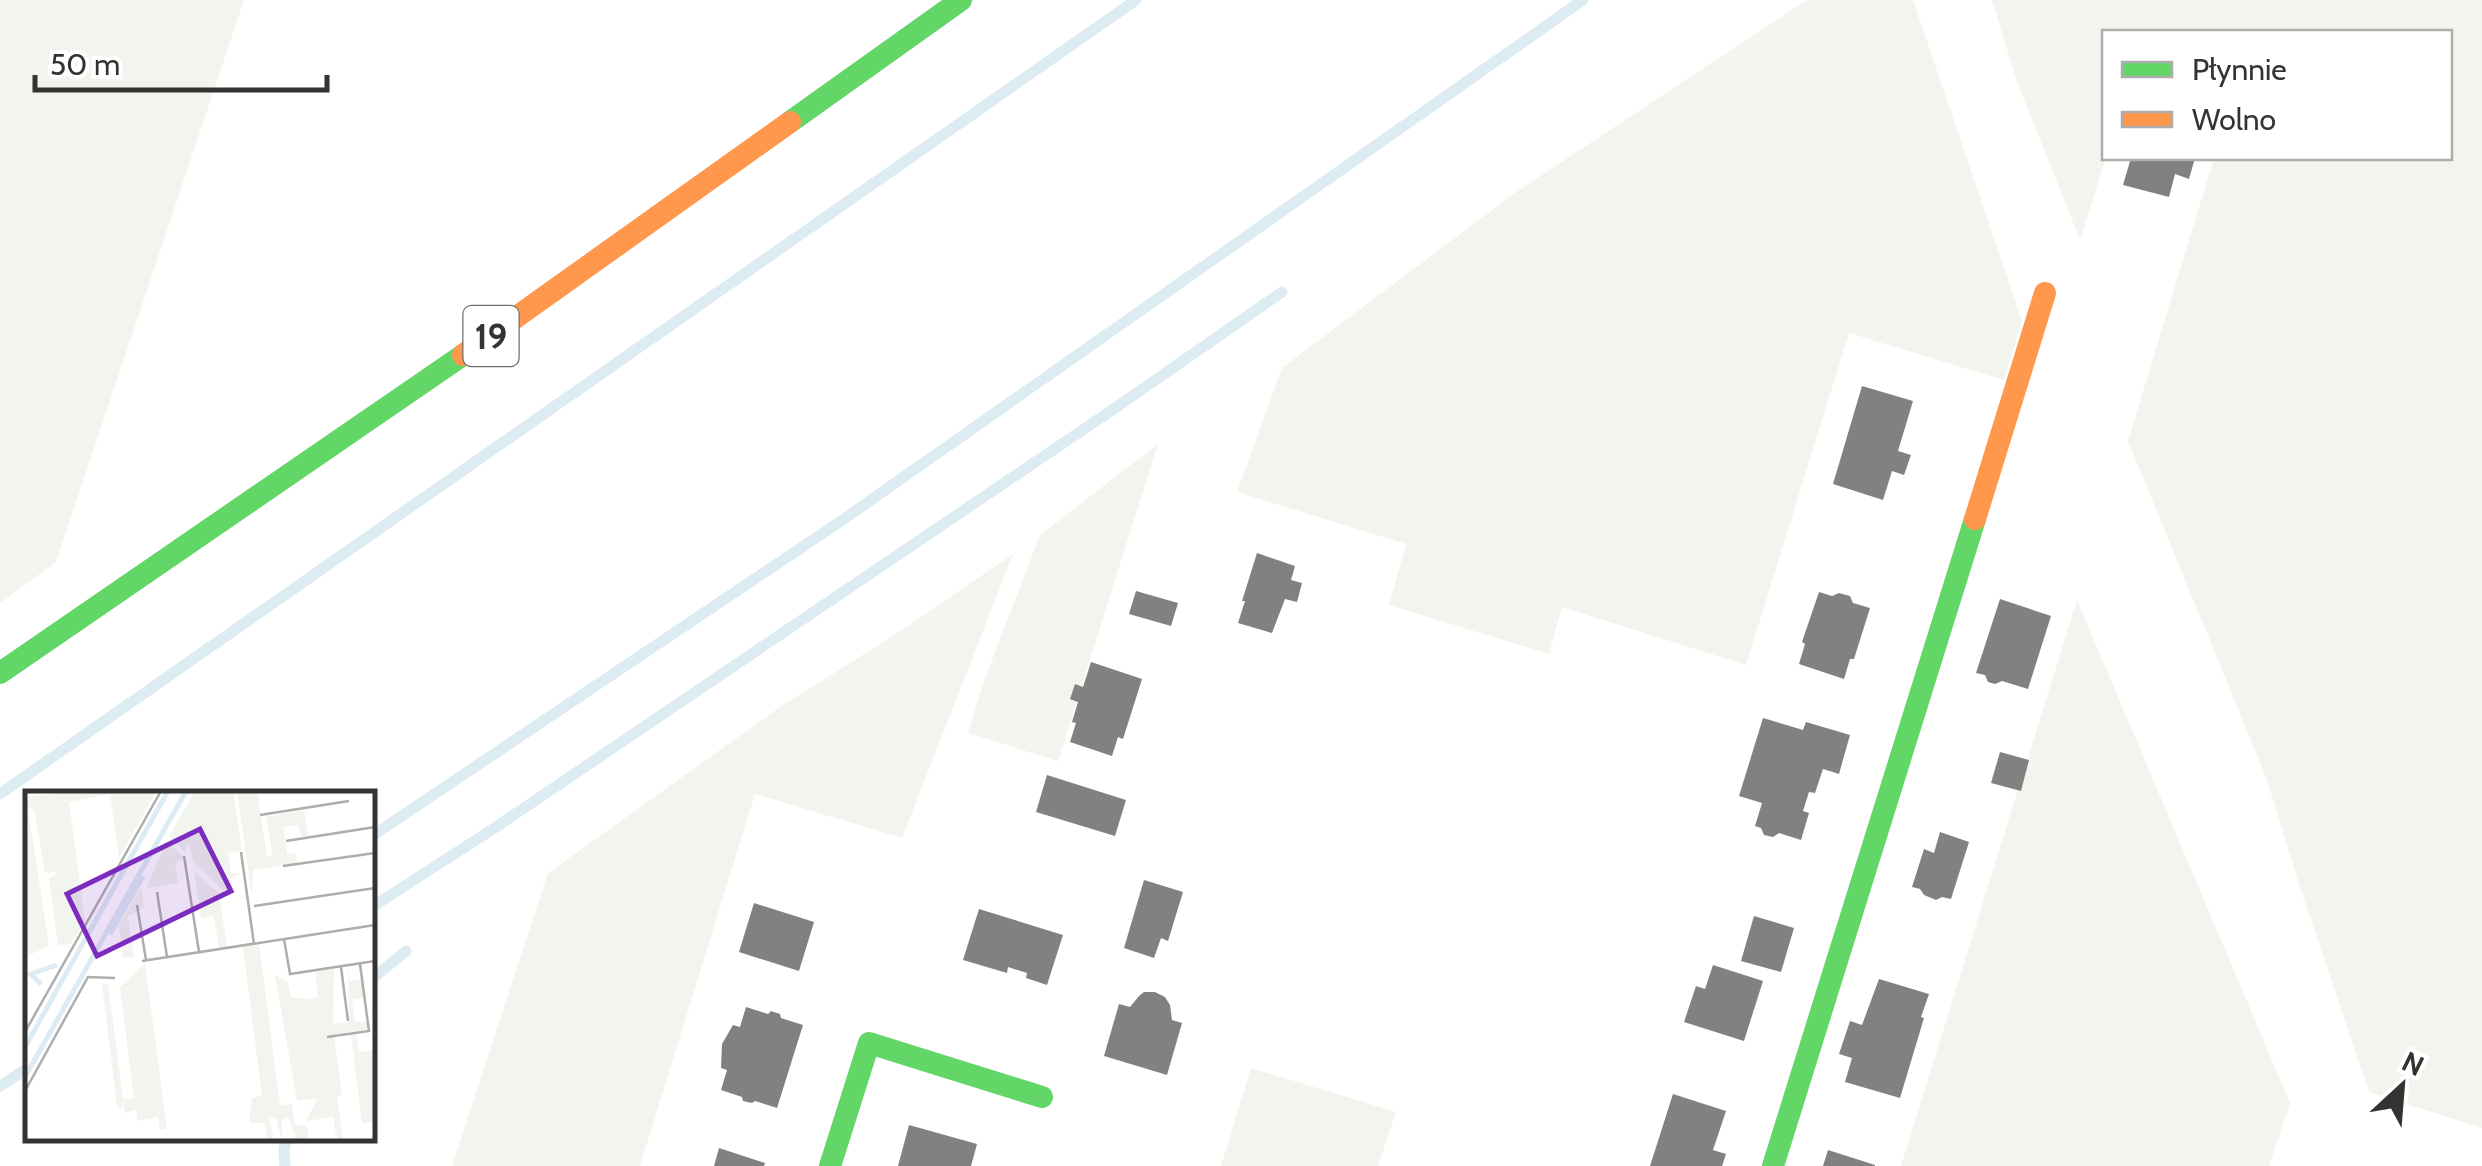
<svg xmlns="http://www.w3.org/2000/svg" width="2482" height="1166" font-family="Cabin,sans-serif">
<rect width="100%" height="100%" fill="#fff"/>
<g fill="#f1f5ed">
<polygon points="0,0 244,0 56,562 0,603"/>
<polygon points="1807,0 1913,0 2022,321 2004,380 1849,333 1746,665 1562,607 1549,654 1389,605 1406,544 1237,492 1282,368 1519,190"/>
<polygon points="1992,0 2482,0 2482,1128 2369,1092 2300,887 2266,777 2128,441 2214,158 2450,158 2450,32 2104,32 2106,158 2080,240 2017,82"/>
<polygon points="1158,444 1058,761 968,733 984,681 1040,535"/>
<polygon points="1013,554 902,838 755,794 640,1166 452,1166 548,873 780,707 899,632"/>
<polygon points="2077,600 2290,1103 2269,1166 1901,1166"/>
<polygon points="1251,1068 1396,1112 1378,1166 1221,1166"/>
</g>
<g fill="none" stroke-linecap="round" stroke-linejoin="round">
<g stroke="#ddebf3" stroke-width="11">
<polyline points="0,794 1136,0"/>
<polyline points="372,836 841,521 1583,0"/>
<polyline points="372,907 493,829 1118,406 1282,292"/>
<polyline points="372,979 406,951"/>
<polyline points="0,1086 28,1068"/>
<polyline points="285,1166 284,1149 287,1138"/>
</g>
</g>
<g fill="#818181">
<polygon points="2131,158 2195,158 2189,179 2175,174 2169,197 2123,185"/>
<polygon points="1862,386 1913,401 1898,451 1911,455 1904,475 1892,471 1883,500 1833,484"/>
<polygon points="1257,553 1295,566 1291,580 1302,583 1297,602 1285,599 1272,633 1238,623 1245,601 1242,601"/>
<polygon points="1136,591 1178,603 1171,626 1129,614"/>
<polygon points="1819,592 1832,596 1839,593 1850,596 1853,603 1870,608 1854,659 1850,659 1844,679 1799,664 1805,644 1802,642"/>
<polygon points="2000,599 2051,616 2028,689 2002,681 1995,684 1988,682 1985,675 1976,673"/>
<polygon points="1091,662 1142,679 1123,739 1118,737 1112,756 1070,742 1076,723 1072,722 1078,702 1070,699 1075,684 1083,687"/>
<polygon points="1763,718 1803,730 1806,722 1850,735 1839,774 1823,769 1815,793 1809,792 1803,811 1809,813 1801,840 1779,833 1773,837 1764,835 1761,828 1755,826 1762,803 1739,796"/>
<polygon points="2000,752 2029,760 2021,791 1991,783"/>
<polygon points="1047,775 1126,800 1115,836 1036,812"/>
<polygon points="1940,832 1969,842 1951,899 1942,897 1936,900 1924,895 1920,889 1912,887 1924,849 1934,853"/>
<polygon points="1144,880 1183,892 1168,941 1161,938 1154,958 1124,948"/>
<polygon points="754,903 814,922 799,971 739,952"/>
<polygon points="979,909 1063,935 1047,985 1026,978 1027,973 1008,967 1007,973 963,960"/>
<polygon points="1754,916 1794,928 1781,972 1741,961"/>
<polygon points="1713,965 1763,981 1744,1041 1684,1022 1696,986 1705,989"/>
<polygon points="1879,979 1929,994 1921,1017 1924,1018 1900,1098 1845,1082 1852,1058 1839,1054 1850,1021 1862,1025"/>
<polygon points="1144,992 1155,992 1165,997 1170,1005 1172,1020 1182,1023 1167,1075 1104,1056 1119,1004 1130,1007 1139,996"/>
<polygon points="746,1007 768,1014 771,1011 780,1014 781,1018 803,1025 777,1108 755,1101 752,1103 743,1101 742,1097 721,1090 727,1070 721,1068 722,1044 733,1025 740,1027"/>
<polygon points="1673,1094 1726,1111 1713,1150 1726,1154 1722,1166 1650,1166"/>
<polygon points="909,1125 977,1144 971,1166 898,1166"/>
<polygon points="719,1148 765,1163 764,1166 714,1166"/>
<polygon points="1828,1150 1875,1165 1875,1166 1823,1166"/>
</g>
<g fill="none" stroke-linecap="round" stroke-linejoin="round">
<g stroke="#63d668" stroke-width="22">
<polyline points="790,122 961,0"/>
<polyline points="0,673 463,355"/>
<polyline points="830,1166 869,1043 1042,1097"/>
<polyline points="1773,1166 1975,519"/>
</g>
<g stroke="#ff974d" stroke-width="22">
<polyline points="463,355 790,122"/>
<polyline points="1975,519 2045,293"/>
</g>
</g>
<g text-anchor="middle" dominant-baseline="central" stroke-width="10" stroke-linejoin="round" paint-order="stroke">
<rect fill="#fff" stroke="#707070" stroke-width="2.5" x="463.5" y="306" width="55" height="60" rx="8"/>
<g font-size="35" font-weight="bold" fill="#333">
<text x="491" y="336">19</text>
</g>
</g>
<g transform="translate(25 791)">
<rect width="350" height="350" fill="#fff"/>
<path d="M52,0H131L94,67L85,3L44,11L60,131L45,153L33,154L24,88L34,81L20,82L9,18H3L24,155L0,166V6ZM170,0H208L217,59L203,62L206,82H215L206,87L208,98L198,99L168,71L164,51L160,61L144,46ZM212,0H232L242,66L248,65L241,26L279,19L283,45L276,46L273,34L258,36L262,63L271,62L272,72L228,79L227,104ZM142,50L159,67L150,72L153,92L121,97ZM169,80L194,102L202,156L194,157L189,125L176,127ZM116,96L119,116L103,126L109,166H98L94,135ZM234,153L255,314L267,313L269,333L282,335L284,350H272L264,327L257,329V350L251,326L245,327L248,350H242L240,332H224L227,307L237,305L218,156ZM120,172L142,338L135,339L133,326L113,330L111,319L100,322L98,309L96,319L92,315L77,193L83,192L98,308L109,307L95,196ZM323,176L325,190L336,189L339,207L327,209L330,231H342L343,238L309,244L317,304L312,305L318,350H312L308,326L281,330L293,307L272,310L250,184L263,192L266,206L286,208L293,206L290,181L309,178L308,233L324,231ZM331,243L334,261L350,259V330L337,332L326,244Z" fill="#f1f5ed"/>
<path fill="none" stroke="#ddebf3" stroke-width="5" d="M85,143L118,85M16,193L6,183L32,174M0,256L143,0M0,286L161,0"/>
<path fill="none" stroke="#adadad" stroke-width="2.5" d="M235,24L324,10M261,50L350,36M216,61L229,153M159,65L174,161M258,75L350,62M132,101L142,166M112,114L121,169M229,115L350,97M259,148L265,183L350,170M117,170L350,134M316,176L323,230M0,241L136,0M302,246L344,240L335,173M0,300L63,186L90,187"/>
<path fill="#7b2cbf" fill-opacity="0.15" stroke="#7b2cbf" stroke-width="5" d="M175,38L206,100L72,165L42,103Z"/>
<rect width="350" height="350" fill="none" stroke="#333" stroke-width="5"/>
</g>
<rect x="2102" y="30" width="350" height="130" fill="#ffffff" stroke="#adadad" stroke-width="2.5"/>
<rect x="2122" y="62" width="50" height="15" fill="#63d668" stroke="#adadad" stroke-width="2.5"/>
<text x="2192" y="80" font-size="30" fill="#333333">Płynnie</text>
<rect x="2122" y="112" width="50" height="15" fill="#ff974d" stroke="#adadad" stroke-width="2.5"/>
<text x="2192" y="130" font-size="30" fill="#333333">Wolno</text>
<g transform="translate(2402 1086) rotate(26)" stroke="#ffffff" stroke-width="8" paint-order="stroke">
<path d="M0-8L18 38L0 25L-18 38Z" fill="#333333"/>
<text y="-15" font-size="28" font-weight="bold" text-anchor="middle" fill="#333333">N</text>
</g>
<path d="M35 75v15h292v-15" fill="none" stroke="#333333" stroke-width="5"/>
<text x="50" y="75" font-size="30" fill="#333333" stroke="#ffffff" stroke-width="8" paint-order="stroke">50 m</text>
</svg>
